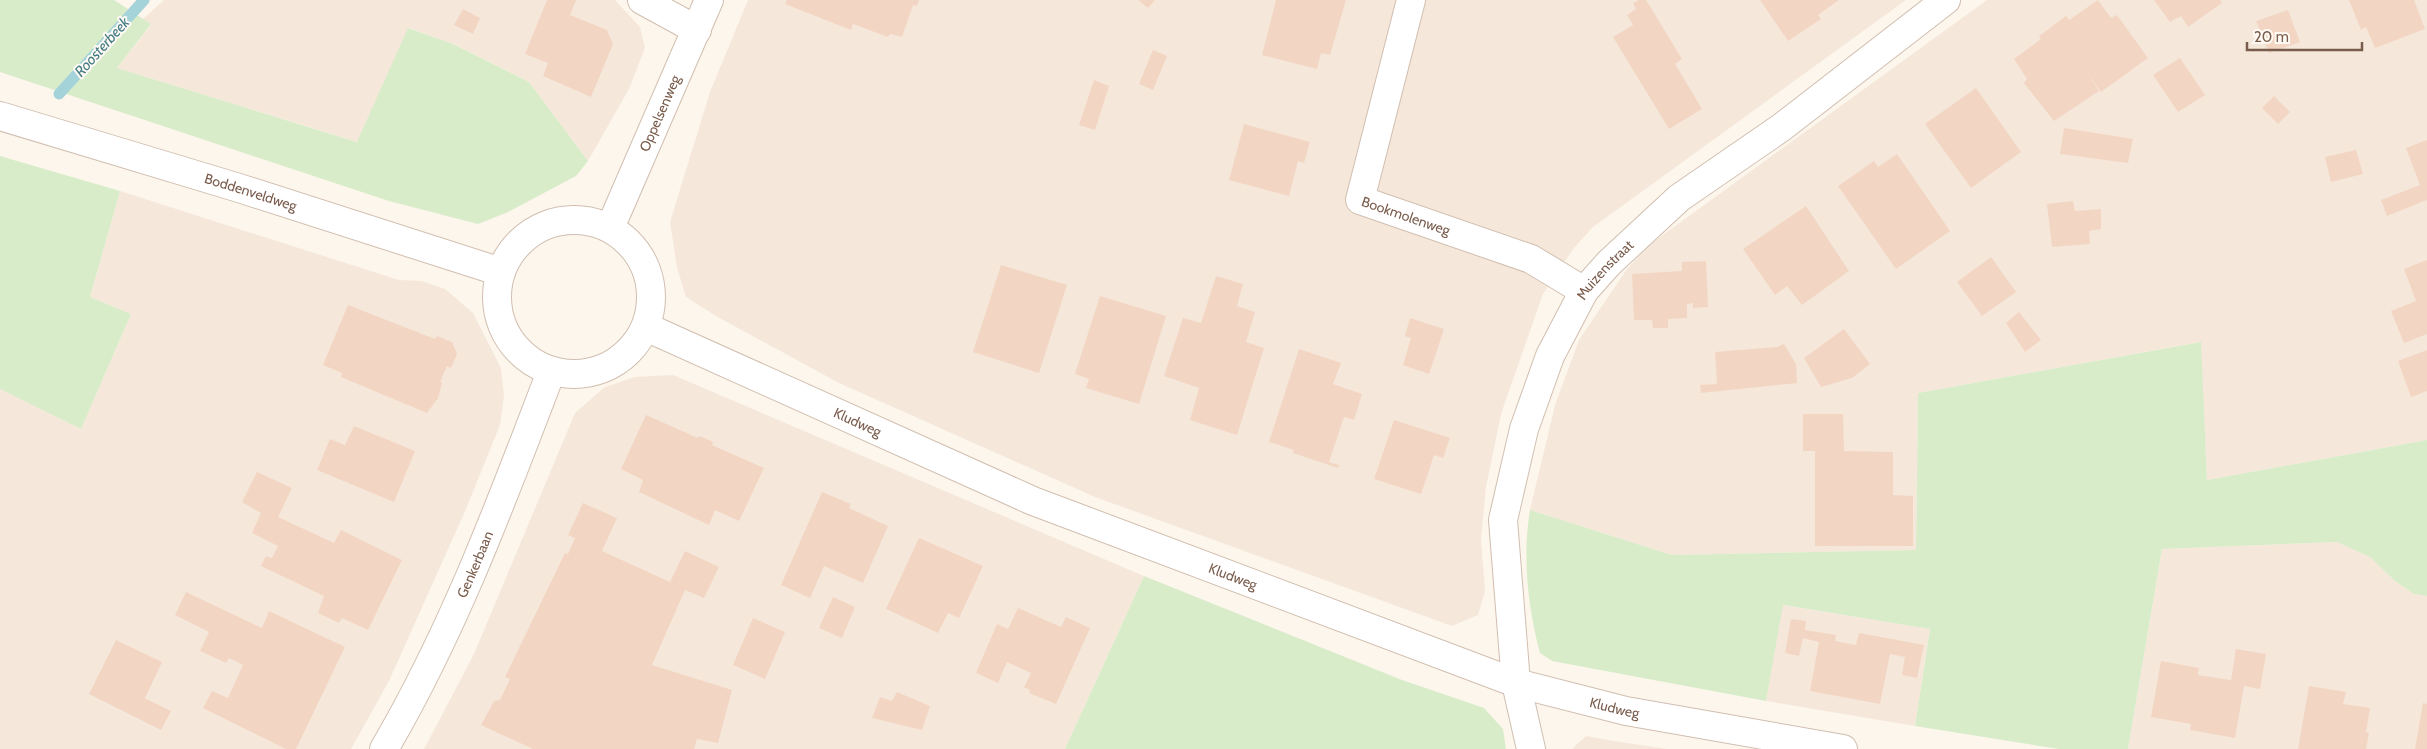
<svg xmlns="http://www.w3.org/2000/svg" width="2427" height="749" font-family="Cabin,sans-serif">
<rect width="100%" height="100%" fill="#fdf6ec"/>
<g fill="#f5e8da">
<polygon points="164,0 615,0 640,27 645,48 629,89 588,161 529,82 453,44 409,28 358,142 117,68 151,25 143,19"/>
<polygon points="748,0 1906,0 1593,227 1574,248 1543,294 1501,414 1486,487 1481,539 1485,591 1478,615 1452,626 1095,497 839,383 716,316 686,297 677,268 670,222 710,92"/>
<polygon points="1987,0 2427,0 2427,440 2207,480 2200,342 1918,393 1916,550 1672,555 1530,510 1555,405 1579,340 1627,269 1649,245"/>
<polygon points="120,191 399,280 422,281 445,289 473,313 501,368 504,395 500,425 466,509 389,681 351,749 0,749 0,389 81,429 131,314 90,297"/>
<polygon points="673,375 1144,576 1065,749 424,749 474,654 575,413 605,387 635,377"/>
<polygon points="2337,542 2370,557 2395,581 2414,594 2427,596 2427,749 2128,749 2162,549"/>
<polygon points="1782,605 1930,629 1915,726 1766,701"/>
<polygon points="1586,736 1614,741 1667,749 1572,749"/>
</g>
<g fill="#d8ecc9">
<polygon points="0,0 114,0 151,24 117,68 357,142 408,28 453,44 529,82 588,161 576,176 508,212 478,224 389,201 0,72"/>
<polygon points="0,156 120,191 90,297 131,314 81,429 0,389"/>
<path d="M2201,342L2207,480L2427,440V596L2414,594L2395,581L2370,557L2337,542L2162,549L2128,749H2059L1915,726L1930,629L1783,605L1766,701L1552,661L1540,653C1528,608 1522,557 1530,510L1672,555L1916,550L1918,393Z"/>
<polygon points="1144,576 1402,680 1484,708 1503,729 1506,749 1065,749"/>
</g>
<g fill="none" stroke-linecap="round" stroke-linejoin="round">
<polyline stroke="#a5d3da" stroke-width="11" points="59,94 144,0"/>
</g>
<g fill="#f3d5c3">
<polygon points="547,0 576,0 570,15 607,30 613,44 591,97 543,76 548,63 525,54"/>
<polygon points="787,0 919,0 917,6 913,5 902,37 890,34 888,37 853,24 851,30 785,4"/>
<polygon points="1138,0 1155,0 1148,8"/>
<polygon points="1276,0 1346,0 1330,55 1321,53 1317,69 1262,55"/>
<polygon points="1639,0 1646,0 1682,59 1675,64 1702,109 1669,129 1613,37 1633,25 1627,15 1636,9 1633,3"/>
<polygon points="1760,0 1839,0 1818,15 1821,19 1788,41"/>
<polygon points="2098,0 2111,18 2117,15 2148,58 2101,92 2087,72 2099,91 2054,121 2024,83 2027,79 2014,59 2041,39 2039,36 2066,16 2069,20"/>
<polygon points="2154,0 2220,0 2222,3 2188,27 2181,16 2170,22"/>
<polygon points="2349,0 2414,0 2425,29 2375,48 2366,27 2361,30"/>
<polygon points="463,9 480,18 473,34 454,25"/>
<polygon points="2288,10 2300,42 2269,53 2256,21"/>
<polygon points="1153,50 1167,56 1153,90 1139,84"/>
<polygon points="2180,58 2205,95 2178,112 2153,75"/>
<polygon points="1094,80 1109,86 1095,130 1079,125"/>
<polygon points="1976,88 2021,152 1971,188 1925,124"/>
<polygon points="2274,96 2290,112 2278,124 2262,108"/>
<polygon points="1244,124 1310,142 1304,163 1298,161 1289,196 1229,180"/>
<polygon points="2064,128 2133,139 2128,163 2060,154"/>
<polygon points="2427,140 2427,200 2387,216 2381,200 2420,185 2406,148"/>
<polygon points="2356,150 2363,174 2331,182 2325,157"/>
<polygon points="1897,154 1950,231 1896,269 1838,186 1874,161 1878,167"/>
<polygon points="2073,201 2075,211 2101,209 2101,229 2089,231 2090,244 2052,247 2047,204"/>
<polygon points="1806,206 1849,271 1802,305 1787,286 1775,295 1743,249"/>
<polygon points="1991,257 2016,292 1982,316 1957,282"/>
<polygon points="2427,260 2427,334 2404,343 2391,311 2416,301 2404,269"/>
<polygon points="1706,261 1708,307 1693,308 1693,303 1687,304 1687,318 1668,319 1668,328 1653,328 1652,320 1634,320 1632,274 1682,271 1682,262"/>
<polygon points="1001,265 1067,285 1039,373 973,352"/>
<polygon points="1216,276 1243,284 1237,306 1255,312 1246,342 1264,348 1237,435 1190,420 1199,388 1164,376 1183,318 1201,323"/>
<polygon points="1100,296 1166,316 1139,404 1086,388 1089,379 1075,374"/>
<polygon points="348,305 435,339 437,336 452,342 457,354 451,368 447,366 440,382 442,383 438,398 427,413 341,377 342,373 323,365"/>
<polygon points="2019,312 2041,340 2025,352 2006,323"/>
<polygon points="1410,318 1444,329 1429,374 1403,365 1411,338 1405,336"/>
<polygon points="1844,329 1870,364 1852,378 1821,387 1804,358"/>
<polygon points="1784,344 1796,364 1797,383 1701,393 1700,385 1717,384 1715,352 1777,347"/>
<polygon points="1299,349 1341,363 1333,384 1362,394 1354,420 1344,417 1329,462 1339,465 1338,468 1293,453 1294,450 1269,442"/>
<polygon points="2427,350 2427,391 2411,397 2398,361"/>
<polygon points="1803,414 1843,414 1844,451 1893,452 1893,495 1913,496 1913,546 1815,546 1815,451 1803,451"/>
<polygon points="646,415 698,438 700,436 713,442 712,445 764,468 739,521 715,510 709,525 639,492 643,480 621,469"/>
<polygon points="1394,420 1450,438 1443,458 1434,455 1421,494 1374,479"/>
<polygon points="354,426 415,451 394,502 317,470 330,439 345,445"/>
<polygon points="257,472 292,488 278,517 334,543 341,530 402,560 368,630 342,618 339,623 318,613 324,596 261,566 266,556 272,558 278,546 252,533 261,513 242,502"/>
<polygon points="822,492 851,504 849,508 888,526 863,583 824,566 810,598 781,585"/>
<polygon points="583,503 617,518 602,551 670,582 685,551 719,567 704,598 685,590 652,665 732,690 718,743 697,739 694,749 533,749 481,725 494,701 500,700 510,679 505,677 565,553 568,554 575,538 568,535"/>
<polygon points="919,538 983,566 959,618 948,613 938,633 886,609"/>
<polygon points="186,592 262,628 269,611 345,647 296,749 286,749 203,708 212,691 228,698 243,665 229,658 226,663 200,651 209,632 175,615"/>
<polygon points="833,597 855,607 842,638 819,628"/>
<polygon points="1018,608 1061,627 1066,617 1090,628 1056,704 1029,693 1030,690 1024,687 1031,673 1007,662 998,683 976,673 997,624 1008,629"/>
<polygon points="753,618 785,632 765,679 733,665"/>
<polygon points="1791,619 1806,621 1805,630 1836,635 1835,641 1856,645 1859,633 1924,645 1917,678 1902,675 1905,657 1890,654 1880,704 1810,691 1819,642 1803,638 1799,656 1785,653"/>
<polygon points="116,640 162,662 145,698 140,696 171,711 161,730 89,694"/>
<polygon points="2236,649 2266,654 2260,689 2244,686 2235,738 2190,730 2191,724 2151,717 2161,661 2199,668 2198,675 2231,680"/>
<polygon points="2309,686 2346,692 2343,704 2370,708 2366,732 2369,733 2366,749 2298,749"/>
<polygon points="897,692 930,706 922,730 872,718 880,697 892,701"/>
<polygon points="2423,703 2427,704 2427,749 2415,749"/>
</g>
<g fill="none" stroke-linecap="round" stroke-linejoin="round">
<defs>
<g id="minor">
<polyline points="642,0 697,30"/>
<path id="s1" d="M1411,0L1360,200L1531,259L1584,291"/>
<path id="s2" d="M0,116L239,188L501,272"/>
<circle cx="574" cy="297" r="77"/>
<path id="s3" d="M610,228L709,0"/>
<path id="s4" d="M646,327L1033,501L1516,683L1626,711L1843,749"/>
<path id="s5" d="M384,749C454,630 502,500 551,372"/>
<path id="s6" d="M1531,749L1516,683L1503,520L1524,429L1550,356L1584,291L1609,263L1679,198L1782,127L1946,0"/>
</g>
</defs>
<use href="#minor" stroke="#d1beb0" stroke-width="30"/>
<use href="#minor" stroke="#fff" stroke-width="28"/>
</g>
<g text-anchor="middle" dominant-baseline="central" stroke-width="4" stroke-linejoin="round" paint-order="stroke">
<g font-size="14" fill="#7a5c4d" stroke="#fffaf3">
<text stroke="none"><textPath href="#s3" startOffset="125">Oppelsenweg</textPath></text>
<text stroke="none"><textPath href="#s2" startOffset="262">Boddenveldweg</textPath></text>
<text stroke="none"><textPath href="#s1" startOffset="255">Bookmolenweg</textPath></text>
<text stroke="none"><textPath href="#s6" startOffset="505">Muizenstraat</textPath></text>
<text stroke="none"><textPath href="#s4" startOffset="232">Kludweg</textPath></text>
<text stroke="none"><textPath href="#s5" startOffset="206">Genkerbaan</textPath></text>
<text stroke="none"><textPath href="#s4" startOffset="638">Kludweg</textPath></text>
<text stroke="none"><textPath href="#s4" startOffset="1042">Kludweg</textPath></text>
</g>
<g font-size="15" font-style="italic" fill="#437c86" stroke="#fffaf3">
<text transform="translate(102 47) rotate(-48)">Roosterbeek</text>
</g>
</g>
<path d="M2247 42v8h115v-8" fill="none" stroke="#7a5c4d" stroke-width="2.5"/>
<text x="2254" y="42" font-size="15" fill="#7a5c4d" stroke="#fffaf3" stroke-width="4" paint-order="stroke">20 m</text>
</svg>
